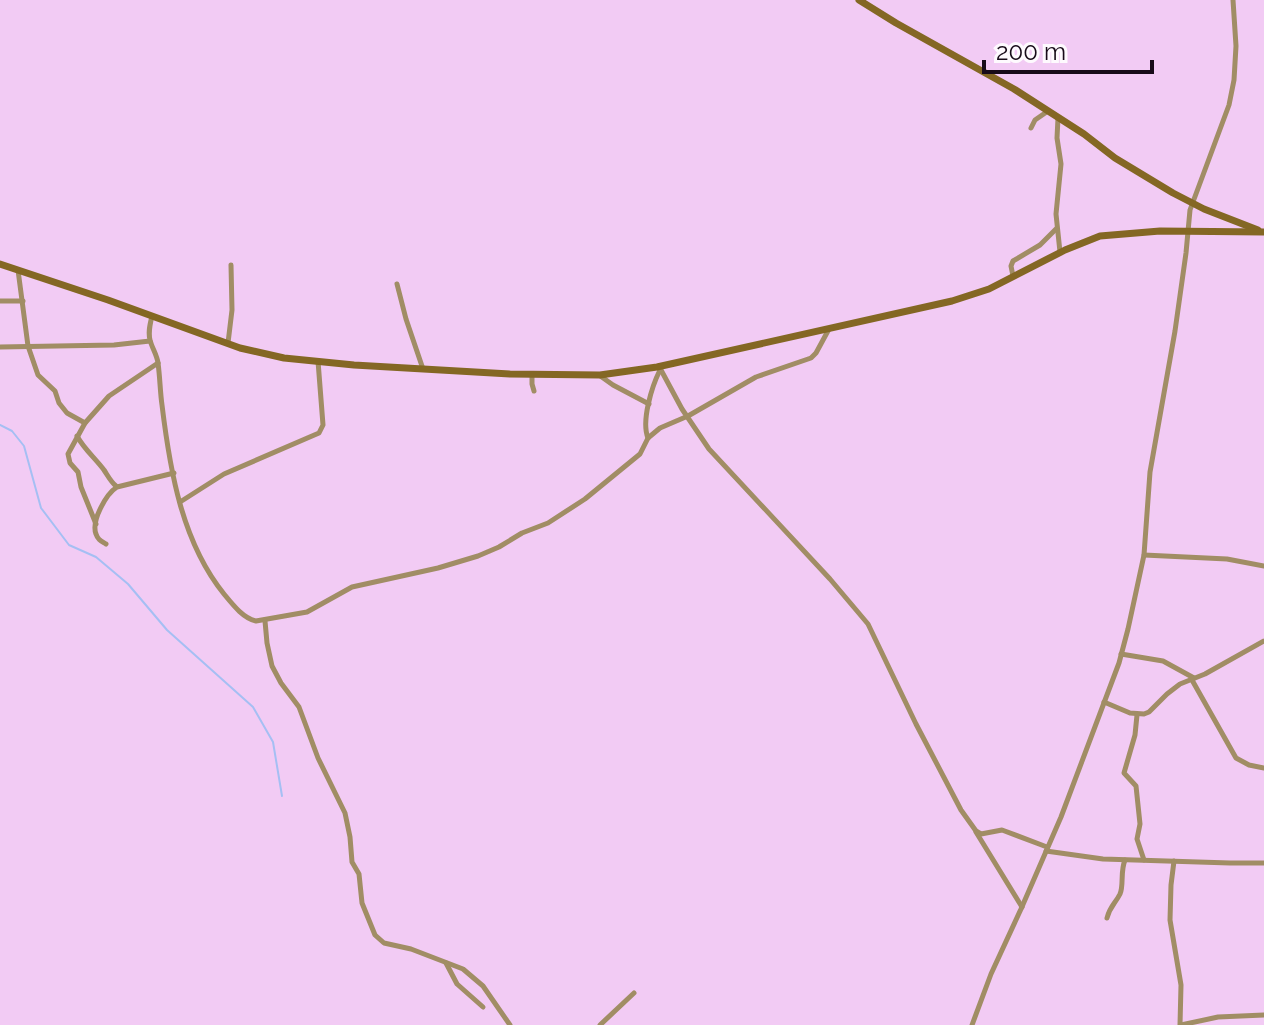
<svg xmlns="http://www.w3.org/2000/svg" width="1264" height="1025" font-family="Raleway,sans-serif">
<rect width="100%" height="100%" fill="#f2cbf4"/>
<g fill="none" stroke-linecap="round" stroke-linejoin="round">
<polyline stroke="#a5bff3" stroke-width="2" points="0,425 12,431 24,446 41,508 69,545 96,557 128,584 167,630 253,707 273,742 282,796"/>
<g stroke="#a18d65" stroke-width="5">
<polyline points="1058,118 1057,138 1061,164 1056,214 1060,252"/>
<polyline points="1031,128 1035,120 1048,111"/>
<polyline points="18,270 28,346 38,375 55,391 59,403 67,413 85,423"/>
<polyline points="1013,276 1011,266 1013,261 1040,245 1056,229"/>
<polyline points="397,284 406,319 423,369"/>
<polyline points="0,301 23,301"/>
<path d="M152,316C150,324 148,332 150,340C152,348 157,355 158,363C160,377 160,391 162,405C170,471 182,542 224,594C233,605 243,618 256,621L307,612L352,587L438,568L478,556L499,547L522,533L548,523L585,499L640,454L648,438L660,428L688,416L756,377L811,358L816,353L829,329"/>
<polyline points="228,343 232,310 231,265"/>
<polyline points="0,347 114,345 150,341"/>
<polyline points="661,370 682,409 709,449 830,579 868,624 916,724 961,810 976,831 981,834 1002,830 1047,847"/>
<polyline points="532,374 532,384 534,391"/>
<polyline points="599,375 613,385 649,404"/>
<path d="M77,436C84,449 95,458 104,470C108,476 111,482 116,486"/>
<path d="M648,438C641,421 652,386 660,370"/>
<polyline points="180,502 224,474 319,433 323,425 318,361"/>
<polyline points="96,524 81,487 78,472 70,463 68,454 85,423 109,396 158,363"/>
<path d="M106,544C101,541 98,540 96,534C91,521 106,494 117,487L174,473"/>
<polyline points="1144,555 1227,559 1264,566"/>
<polyline points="265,621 267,643 272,666 281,683 299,707 318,758 345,813 350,837 352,862 359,874 362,903 375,935 384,943 411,949 463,969 483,986 510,1025"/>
<polyline points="1121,654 1163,661 1194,678"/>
<polyline points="1192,680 1236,758 1249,765 1264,768"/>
<polyline points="1104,702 1130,713 1144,714 1149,712 1167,694 1180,684 1205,674 1264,641"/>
<polyline points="1137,715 1135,735 1124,773 1136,786 1140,824 1137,839 1144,860"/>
<polyline points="976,832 1022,907"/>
<polyline points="1046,851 1103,859 1230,863 1264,863"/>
<polyline points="1174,861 1171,885 1170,920 1181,985 1180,1025"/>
<path d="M1107,918C1110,906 1115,904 1120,894C1124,885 1120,872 1125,860"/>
<polyline points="446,963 457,984 483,1007"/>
<polyline points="600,1025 634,993"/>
<polyline points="972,1025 991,974 1021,909 1061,817 1119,663 1128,629 1144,555 1150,472 1175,331 1186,253 1190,210 1229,105 1234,80 1236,46 1233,0"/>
<polyline points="1181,1025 1218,1017 1264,1015"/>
</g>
<g stroke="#846724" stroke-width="7">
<polyline points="859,0 896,23 1014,89 1084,134 1115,158 1173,193 1204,209 1258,230"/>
<polyline points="0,264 108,300 240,348 284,358 354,365 510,374 600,375 657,367 952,301 989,289 1065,250 1100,236 1160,231 1264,232"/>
</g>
</g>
<path d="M984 60v12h168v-12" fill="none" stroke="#180b19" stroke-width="4"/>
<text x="996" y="60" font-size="24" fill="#180b19" stroke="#fefafe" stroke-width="6" paint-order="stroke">200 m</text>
</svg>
